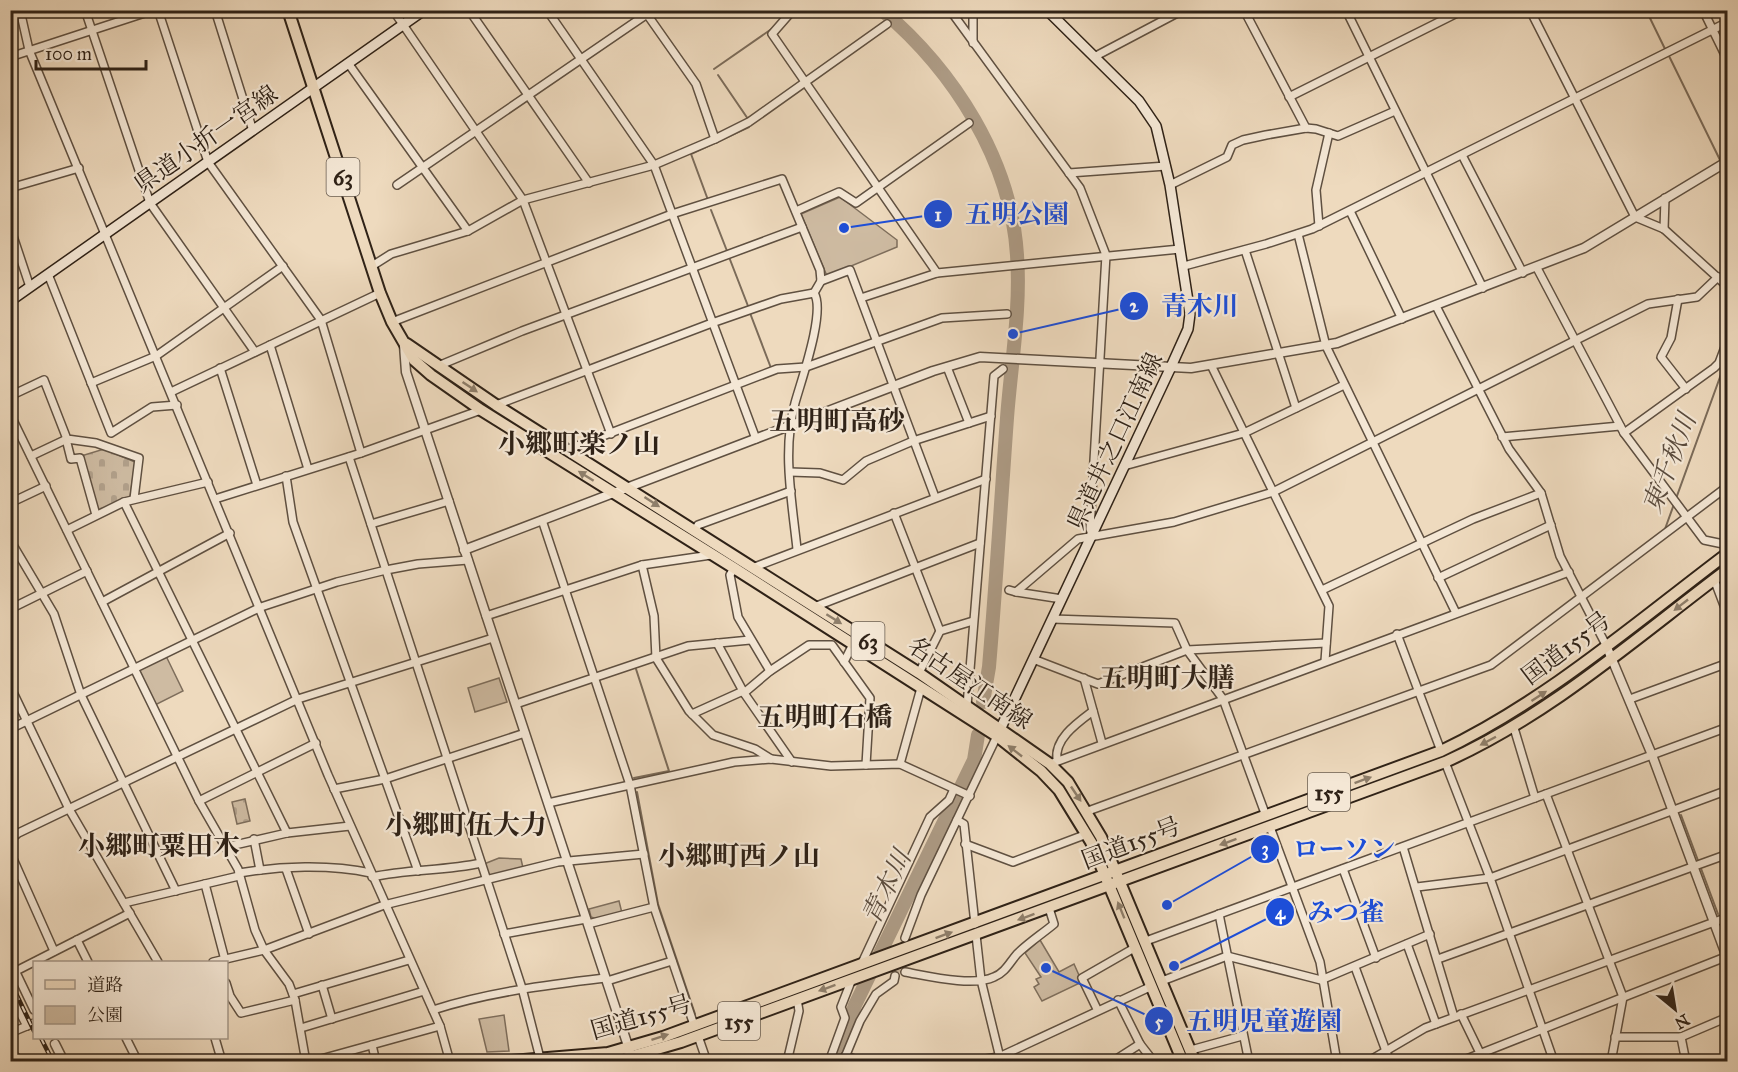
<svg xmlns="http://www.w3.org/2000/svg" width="1738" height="1072" font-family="'IM FELL Great Primer','Noto Serif JP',serif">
<defs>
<pattern id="cemetery-stones" width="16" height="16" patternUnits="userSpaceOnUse" patternTransform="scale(1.5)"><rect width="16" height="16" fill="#cebba2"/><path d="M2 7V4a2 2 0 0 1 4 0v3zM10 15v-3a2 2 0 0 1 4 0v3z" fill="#b1a08b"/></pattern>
</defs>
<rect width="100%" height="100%" fill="#eedabe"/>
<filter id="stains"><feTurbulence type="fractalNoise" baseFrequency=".00333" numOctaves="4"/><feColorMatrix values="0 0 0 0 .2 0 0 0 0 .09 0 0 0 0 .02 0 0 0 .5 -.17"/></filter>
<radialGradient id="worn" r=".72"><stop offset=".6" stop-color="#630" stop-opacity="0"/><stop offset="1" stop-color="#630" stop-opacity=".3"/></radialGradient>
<g fill="#cebba2" stroke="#7e6e5c" stroke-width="1.5">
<polygon points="840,197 897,240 897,247 827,276 801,214"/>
<polygon points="166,656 183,691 155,705 139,672 140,669"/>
<polygon points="499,678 507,702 475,712 468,688"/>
<polygon points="499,858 521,859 523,868 490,877 484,864"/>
<polygon points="619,901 622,913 597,919 591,917 589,909"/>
<polygon points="1040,940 1059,972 1074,964 1082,982 1042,1001 1034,987 1039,984 1036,979 1041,977 1025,953"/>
<polygon points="504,1015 509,1051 487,1052 479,1019"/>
</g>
<g fill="url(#cemetery-stones)" stroke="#7e6e5c" stroke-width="1.5">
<polygon points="104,449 135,462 130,497 97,512 81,456"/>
<polygon points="245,799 250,821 237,824 232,802"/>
</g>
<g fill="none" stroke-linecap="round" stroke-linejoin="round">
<g stroke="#7b6b59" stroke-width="2">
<polyline points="1646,10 1666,51"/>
<polyline points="1669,56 1721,162"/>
<polyline points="714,69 773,28"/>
<polyline points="718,75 748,119"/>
<polyline points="1725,170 1728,175"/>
<polyline points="708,200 691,154 749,127"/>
<polyline points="711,210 727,251"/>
<polyline points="729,257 748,306"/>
<polyline points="746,377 771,368 750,313"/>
<polyline points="1665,529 1728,355"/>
<polyline points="634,778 669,771 636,669"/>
<polyline points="637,792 658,904 695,1014"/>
<polyline points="1681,815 1718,914"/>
</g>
<g stroke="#ad9b85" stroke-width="14">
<path d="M882,10C954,71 1011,160 1017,255C1021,308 1011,364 1007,418C1001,501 996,584 989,667L983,702"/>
<polyline points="836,1062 855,1005 974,760 978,735"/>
</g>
<polyline stroke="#c8b59d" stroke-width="7" stroke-dasharray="7 3.5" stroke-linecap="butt" points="895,976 905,938"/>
<defs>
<g id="minor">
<polyline points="20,10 29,50 328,775 440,1026 450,1062"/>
<polyline points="85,10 150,203 255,352"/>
<polyline points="158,10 208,162 321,320 361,453"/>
<polyline points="215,10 253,131"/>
<polyline points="393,10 523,200 611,434"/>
<polyline points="469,10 589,183"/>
<polyline points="547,10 654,165 756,439"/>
<polyline points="644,10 696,84 715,139"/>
<polyline points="793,10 772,34 937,273 1180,249"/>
<polyline points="950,10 1080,188 1106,255 1090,529 1092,535"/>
<polyline points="1244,10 1306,128"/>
<polyline points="1346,10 1483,288"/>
<polyline points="1530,10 1635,217 1664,229 1728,287"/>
<polyline points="1703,10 1728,61"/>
<polyline points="973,43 973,10"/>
<polyline points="10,57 154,10"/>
<polyline points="1094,57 1183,10"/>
<polyline points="348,63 468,231"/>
<polyline points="1289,97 1463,10"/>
<polyline points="1462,155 1523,273"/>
<polyline points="1069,173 1166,166"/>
<polyline points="397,185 647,14"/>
<polyline points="1170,185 1227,157 1232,145 1243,140 1266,135 1306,128 1316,129 1338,136 1395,111"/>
<polyline points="10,188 79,168"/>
<polyline points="796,211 839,192 856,203 969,123"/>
<polyline points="1350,211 1402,319"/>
<polyline points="1319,226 1316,190 1329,133"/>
<polyline points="10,227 30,287"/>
<polyline points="1664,229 1665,198"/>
<polyline points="1298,234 1326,346 1456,613"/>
<polyline points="1245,250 1296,408"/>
<polyline points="372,266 391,254 468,231 523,200 654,165 715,139 749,122 887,24"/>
<polyline points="1184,266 1266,244 1312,229 1728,22"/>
<polyline points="1537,268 1624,433 1704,540 1728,545"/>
<polyline points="48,274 111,433 152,407 177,405"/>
<polyline points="821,281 850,270 935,497"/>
<polyline points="861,298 937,273"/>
<polyline points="1678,299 1671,338 1661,357 1686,389"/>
<polyline points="1436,306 1509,449 1541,493 1560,556 1606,645"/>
<path d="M392,322L672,214L782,179L820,270L821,281L814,293C826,311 801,381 795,403C782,450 792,501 797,549"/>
<polyline points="270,345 308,469"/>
<polyline points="1211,365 1329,606 1325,661"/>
<polyline points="438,366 522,331 802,227"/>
<polyline points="947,367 969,423"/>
<polyline points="220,368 257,485"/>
<polyline points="91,383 156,356 283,266"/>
<polyline points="171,392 380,293"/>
<polyline points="10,396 44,380 67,439 96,443 139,458 134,499"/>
<polyline points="496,405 712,323 781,299 814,293"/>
<polyline points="10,414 199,801 238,869 255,930 264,950 289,984 295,1000 306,1062"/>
<polyline points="1624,433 1714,368 1719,363 1728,339"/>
<polyline points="1502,437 1620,426"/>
<polyline points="66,439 71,459 80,458 96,515"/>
<polyline points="569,449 777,369 806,367 942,318 1007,314"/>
<polyline points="31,456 67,439"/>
<polyline points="349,457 522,988 540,1058"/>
<polyline points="1124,466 1244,433 1344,385"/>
<polyline points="790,472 820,473 843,480 866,461 913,441 991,416"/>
<polyline points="286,476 293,522 299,539 418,871"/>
<polyline points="215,499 361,453 481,410"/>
<polyline points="124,502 287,833"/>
<polyline points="10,503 46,486"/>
<polyline points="894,513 940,631"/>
<polyline points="542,520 630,785 654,907 694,1025"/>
<polyline points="371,524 449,501"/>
<polyline points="67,530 124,502 208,482"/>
<polyline points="695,530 698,525 791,491"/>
<polyline points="10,540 54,614 81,695 176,891"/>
<polyline points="642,565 654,616 656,658 689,711 713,735 755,749 771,759"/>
<polyline points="734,568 730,575 738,617 770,671"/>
<polyline points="752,568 986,479"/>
<polyline points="1438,578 1551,525"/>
<polyline points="1714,579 1728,616"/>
<polyline points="1009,590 1016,592 1078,539 1174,522 1273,492 1648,304 1697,297 1718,277"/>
<polyline points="1322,590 1473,519 1541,493"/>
<polyline points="1016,592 1062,599"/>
<polyline points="102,602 230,533"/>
<polyline points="814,607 980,543"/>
<polyline points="10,609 87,571"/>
<polyline points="486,616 642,565 711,555"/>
<polyline points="1052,619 1175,623 1187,650 1223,699 1266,816"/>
<polyline points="1397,634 1441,751"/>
<polyline points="717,643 744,693 792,762"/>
<polyline points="1033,659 1098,684 1187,650 1326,643"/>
<polyline points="844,662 853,644"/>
<polyline points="919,673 940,631 973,621"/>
<polyline points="1084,678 1102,743"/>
<polyline points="10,686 69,809 158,962"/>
<polyline points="744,693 770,671 809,645 832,645 870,698 866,765"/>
<polyline points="1630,699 1728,663"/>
<polyline points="516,704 688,646 750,640"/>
<polyline points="967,706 994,376 1003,369"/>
<polyline points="692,714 743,691"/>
<polyline points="1514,728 1535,798"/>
<polyline points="10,729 261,607 337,582 386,570 418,564 468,560"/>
<path d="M1057,760C1054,739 1077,723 1093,711"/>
<polyline points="1445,762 1490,878 1554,1062"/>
<polyline points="900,764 921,688"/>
<polyline points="1050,764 1569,572"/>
<polyline points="334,789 385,779 525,733"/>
<polyline points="1546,794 1623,997 1611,1062"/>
<polyline points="199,801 316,743"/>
<polyline points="548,803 734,762 771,759 831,766 900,764 970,796"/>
<polyline points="1088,811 1491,665 1728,486"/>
<polyline points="957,820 964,824 975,924"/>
<polyline points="10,824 16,835"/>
<polyline points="1270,827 1320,962 1337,1062"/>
<polyline points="10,837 298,699 493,638"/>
<polyline points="254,839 260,870"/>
<polyline points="965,844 1013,862 1087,834"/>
<polyline points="226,847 287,833 350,826"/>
<polyline points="1403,847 1454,1017"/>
<polyline points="10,852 54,951"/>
<polyline points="286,869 309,934"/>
<polyline points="1343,869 1376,958"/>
<path d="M239,873C280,866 330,864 371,873"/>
<path d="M372,877C408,869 445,871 481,863"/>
<polyline points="205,884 225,960"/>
<polyline points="1417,887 1490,878 1728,790"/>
<polyline points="124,903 239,876"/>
<polyline points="1219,914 1249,1062"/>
<polyline points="588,924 654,907"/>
<polyline points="504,934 586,919"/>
<polyline points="976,935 981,980 1001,1062"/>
<polyline points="905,938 921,895 997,736"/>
<polyline points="77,940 88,962"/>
<polyline points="1146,941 1728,727"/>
<polyline points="1407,944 1436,1024"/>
<polyline points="1438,959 1728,854"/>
<polyline points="10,960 34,1010"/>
<polyline points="213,962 264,950 384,905 558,862 644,854"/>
<polyline points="861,965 930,817 949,800 954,789"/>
<polyline points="1355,967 1390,1062"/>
<polyline points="16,971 130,913"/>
<path d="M905,972C928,976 973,987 994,977C1005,973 1010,962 1017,954C1028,943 1042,934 1054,924L1049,908"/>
<polyline points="607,981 672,961"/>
<polyline points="1162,981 1227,956 1321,980 1430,934"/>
<polyline points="226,983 230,996 241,1013 295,1000"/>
<polyline points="322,985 332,1019"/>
<polyline points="10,994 27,1026"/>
<polyline points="293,994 409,960"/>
<polyline points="1118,1000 1140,1044 1154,1062"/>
<polyline points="1097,1009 1082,978 1136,947"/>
<path d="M433,1010C489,992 547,985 605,978"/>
<polyline points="1461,1014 1480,1053"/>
<polyline points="301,1028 424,991"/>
<polyline points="10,1033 34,1023"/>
<polyline points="698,1036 707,1062"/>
<polyline points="1615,1037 1681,1037 1728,1017"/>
<polyline points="1681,1037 1686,1062"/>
<polyline points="126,1038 138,1062"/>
<polyline points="215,1038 222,1062"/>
<polyline points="372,1045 376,1062"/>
<polyline points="1191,1050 1242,1036"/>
<polyline points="10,1052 22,1062"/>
<polyline points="845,1056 864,1062"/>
<polyline points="310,1062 440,1026"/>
<polyline points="787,1062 799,1011 797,999"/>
<polyline points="829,1062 845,1018 841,1007 852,979"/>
<polyline points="843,1062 860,1021 876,994 894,981 895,976"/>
<polyline points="966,1062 999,1057 1152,986"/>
<polyline points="1112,1062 1140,1044"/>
<polyline points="1167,1062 1180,1056"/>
<polyline points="1367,1062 1425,1028 1728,917"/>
<polyline points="1459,1062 1728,956"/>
</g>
<g id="tertiary">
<polyline points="404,345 406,372 630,1052"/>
<polyline points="464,550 933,371 980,357 1191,368 1337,343 1584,248 1728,161"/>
<polyline points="1606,645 1652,755 1728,960"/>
<polyline points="55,1044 64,1062"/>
</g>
<g id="secondary">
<polyline points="10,301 424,10"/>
<polyline points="998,734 1170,369 1188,329 1190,314 1170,185 1156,126 1139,101 1047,10"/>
</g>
<g id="primary">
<polyline points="288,10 380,293 392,322 414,360 431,375 481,410 734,568 997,736 1041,771 1059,790 1091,842 1183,1062"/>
<polyline points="407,344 496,405 919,673 1050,764 1068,782 1101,837 1195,1062"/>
</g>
<g id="trunk">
<path d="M499,1062L608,1053L663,1037L1441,751C1546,701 1635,623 1728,553"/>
<path d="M612,1062L681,1042L1445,762C1550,715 1636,638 1728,569"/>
</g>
</defs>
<use href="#minor" stroke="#5f5041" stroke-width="10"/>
<use href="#tertiary" stroke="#5f5041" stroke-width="11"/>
<use href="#secondary" stroke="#2f2217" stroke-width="12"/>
<use href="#primary" stroke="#2f2217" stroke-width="14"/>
<use href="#trunk" stroke="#2f2217" stroke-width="14"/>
<use href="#minor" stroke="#f4e7d5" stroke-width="7"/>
<use href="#tertiary" stroke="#f4e7d5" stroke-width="8"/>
<use href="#secondary" stroke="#f4e7d5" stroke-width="9"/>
<use href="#primary" stroke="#eedabe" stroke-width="10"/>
<use href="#trunk" stroke="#eedabe" stroke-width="10"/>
<defs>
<g id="rail">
<polyline points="10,981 34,1031"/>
<polyline points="41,1038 53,1062"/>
</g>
</defs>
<use href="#rail" stroke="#2f2217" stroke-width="4.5"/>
<use href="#rail" stroke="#f4e7d5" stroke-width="2" stroke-dasharray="7" stroke-linecap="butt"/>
</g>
<defs><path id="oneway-solid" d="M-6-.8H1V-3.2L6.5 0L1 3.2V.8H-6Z" transform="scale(1.5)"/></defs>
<g fill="#8e7e6a">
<use href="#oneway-solid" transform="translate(470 387) rotate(34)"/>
<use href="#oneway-solid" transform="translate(586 476) rotate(-148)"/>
<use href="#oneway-solid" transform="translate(652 502) rotate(33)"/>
<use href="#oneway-solid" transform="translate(1681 605) rotate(142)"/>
<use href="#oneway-solid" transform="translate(834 619) rotate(32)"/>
<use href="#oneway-solid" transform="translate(1539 696) rotate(-33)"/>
<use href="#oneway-solid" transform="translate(1488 741) rotate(152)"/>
<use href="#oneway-solid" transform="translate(1015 751) rotate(-142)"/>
<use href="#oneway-solid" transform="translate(1363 780) rotate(-20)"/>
<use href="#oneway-solid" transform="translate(1076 794) rotate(56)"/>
<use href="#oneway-solid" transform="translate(1228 842) rotate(160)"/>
<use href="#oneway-solid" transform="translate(1121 910) rotate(-112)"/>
<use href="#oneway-solid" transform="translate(1026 917) rotate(160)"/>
<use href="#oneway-solid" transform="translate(944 935) rotate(-20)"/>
<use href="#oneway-solid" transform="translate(827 988) rotate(160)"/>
<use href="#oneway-solid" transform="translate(660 1037) rotate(-18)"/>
</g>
<g text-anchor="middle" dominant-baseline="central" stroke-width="4.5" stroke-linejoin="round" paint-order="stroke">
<g fill="#f4e7d5" stroke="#6a5d50" stroke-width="1.5">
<rect x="326.5" y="158" width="33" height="38" rx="4.5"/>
<rect x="851.5" y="622" width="33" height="38" rx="4.5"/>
<rect x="1308" y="773" width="42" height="38" rx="4.5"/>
<rect x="718" y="1002" width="42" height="38" rx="4.5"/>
</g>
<g font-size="22" font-weight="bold" fill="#2f2217">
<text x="343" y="177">63</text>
<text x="868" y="641">63</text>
<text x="1329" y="792">155</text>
<text x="739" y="1021">155</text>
</g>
<g font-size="24" fill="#2f2217" stroke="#f4e7d5">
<text transform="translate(206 139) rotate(-35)">県道小折一宮線</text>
<text transform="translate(1115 441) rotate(-65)">県道井之口江南線</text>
<text transform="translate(1566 648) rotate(-37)">国道155号</text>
<text transform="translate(970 683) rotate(34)">名古屋江南線</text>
<text transform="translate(1131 843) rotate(-21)">国道155号</text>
<text transform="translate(641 1017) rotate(-16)">国道155号</text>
</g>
<g font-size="26" font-style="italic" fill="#5b4c3e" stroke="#f4e7d5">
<text transform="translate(1669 463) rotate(-69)">東千秋川</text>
<text transform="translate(886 887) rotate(-64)">青木川</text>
</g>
<g font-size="27" font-weight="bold" fill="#2f2217" stroke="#f4e7d5">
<text x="837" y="420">五明町高砂</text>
<text x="579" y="443">小郷町楽ノ山</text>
<text x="1167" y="677">五明町大膳</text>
<text x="825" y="716">五明町石橋</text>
<text x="466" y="824">小郷町伍大力</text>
<text x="159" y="845">小郷町粟田木</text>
<text x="739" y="855">小郷町西ノ山</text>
</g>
</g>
<path fill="none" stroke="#1d4ed8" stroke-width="2" d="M844 228L938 214M1013 334L1134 306M1167 905L1265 849M1174 966L1280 912M1046 968L1159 1021"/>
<g fill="#1d4ed8" stroke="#f4e7d5" stroke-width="2">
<circle cx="844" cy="228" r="6"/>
<circle cx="1013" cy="334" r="6"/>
<circle cx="1167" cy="905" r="6"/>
<circle cx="1174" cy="966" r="6"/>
<circle cx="1046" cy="968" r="6"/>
<circle cx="938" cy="214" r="15"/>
<circle cx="1134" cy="306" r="15"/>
<circle cx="1265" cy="849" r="15"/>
<circle cx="1280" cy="912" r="15"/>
<circle cx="1159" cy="1021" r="15"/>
</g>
<g font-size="18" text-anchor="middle" font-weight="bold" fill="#fff">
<text x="938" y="221">1</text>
<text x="1134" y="312">2</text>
<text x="1265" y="855">3</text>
<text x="1280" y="919">4</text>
<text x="1159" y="1028">5</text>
</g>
<g font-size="26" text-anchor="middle" font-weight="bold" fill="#1d4ed8" stroke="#f4e7d5" stroke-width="4.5" stroke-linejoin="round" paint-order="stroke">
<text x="1017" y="223">五明公園</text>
<text x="1200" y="315">青木川</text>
<text x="1344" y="858">ローソン</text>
<text x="1346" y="921">みつ雀</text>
<text x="1264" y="1030">五明児童遊園</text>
</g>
<rect width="1738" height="1072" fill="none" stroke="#eedabe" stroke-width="36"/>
<rect x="12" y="12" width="1714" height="1048" fill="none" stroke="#2f2217" stroke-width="3"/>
<rect x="18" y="18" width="1702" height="1036" fill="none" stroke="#2f2217" stroke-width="1.5"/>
<rect x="33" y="961" width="195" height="78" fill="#f4e7d5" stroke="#a59889" stroke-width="1.5"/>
<rect x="45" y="980" width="30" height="9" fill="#eedabe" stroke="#a59889" stroke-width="1.5"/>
<text x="87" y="991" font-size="18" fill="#2f2217">道路</text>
<rect x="45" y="1006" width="30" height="18" fill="#cebba2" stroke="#a59889" stroke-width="1.5"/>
<text x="87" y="1021" font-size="18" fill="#2f2217">公園</text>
<g transform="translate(1675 1009) rotate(150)" stroke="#f4e7d5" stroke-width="4.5" paint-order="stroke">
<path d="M0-4.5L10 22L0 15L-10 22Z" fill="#2f2217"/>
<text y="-9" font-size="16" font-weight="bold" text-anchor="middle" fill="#2f2217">N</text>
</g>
<path d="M36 60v9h110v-9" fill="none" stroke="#2f2217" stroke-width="3"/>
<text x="45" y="60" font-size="18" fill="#2f2217" stroke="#f4e7d5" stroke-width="4.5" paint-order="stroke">100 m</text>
<rect width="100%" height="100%" filter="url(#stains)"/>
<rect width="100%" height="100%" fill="url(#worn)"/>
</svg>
